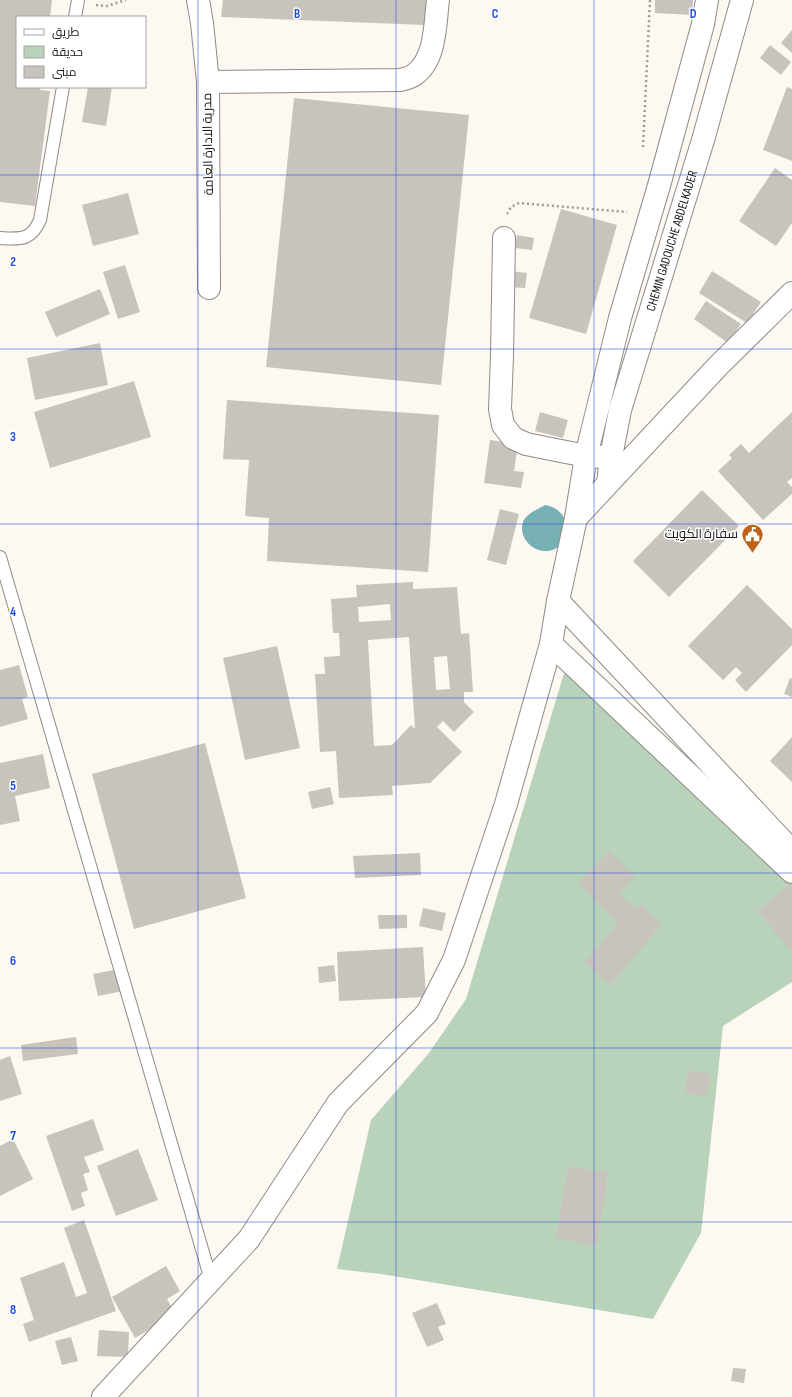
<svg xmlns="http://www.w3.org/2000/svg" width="792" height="1397" font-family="'Sofia Sans Condensed',Cairo,sans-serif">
<rect width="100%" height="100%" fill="#fef8f2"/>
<polygon fill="#b9d3bb" points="565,670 792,877 792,982 723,1026 701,1233 653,1319 381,1274 337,1269 371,1120 429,1053 466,999"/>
<path fill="#77b1b5" d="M545,505C556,507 562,512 566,522L561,545C557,548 552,551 547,551C532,552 518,537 523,522C526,514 538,509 545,505Z"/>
<g fill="#c9c3bd" fill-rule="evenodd">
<polygon points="0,0 52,0 50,17 17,17 17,87 41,87 40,90 50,91 35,206 0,202"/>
<polygon points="223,0 429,0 425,25 221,17"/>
<polygon points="655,0 693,0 692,15 655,13"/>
<polygon points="792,30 792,53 781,43"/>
<polygon points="770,45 791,62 781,75 760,58"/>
<polygon points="88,87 112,87 106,126 82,122"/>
<polygon points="787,87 792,89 792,161 763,150"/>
<polygon points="294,98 469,115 441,385 266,367"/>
<polygon points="775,168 792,180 792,223 776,246 739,221"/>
<polygon points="128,193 139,234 93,246 82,205"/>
<polygon points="561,209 617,225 586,334 529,318"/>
<polygon points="517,235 534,238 532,250 515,248"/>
<polygon points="125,265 140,312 118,319 103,272"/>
<polygon points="511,271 527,273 525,288 509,287"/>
<polygon points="712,271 761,302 747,323 699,293"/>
<polygon points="100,289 110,314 56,337 45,312"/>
<polygon points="706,301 741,324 728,343 694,319"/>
<polygon points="100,343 108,385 35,400 27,358"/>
<polygon points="134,381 151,437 50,468 34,412"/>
<polygon points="227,400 439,415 428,572 267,561 269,518 245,516 249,460 223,459"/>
<polygon points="540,412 568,420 563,438 535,431"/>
<polygon points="792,412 792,478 787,482 792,487 792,494 763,520 718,471 732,458 729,455 741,444 749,453"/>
<polygon points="490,440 518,444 514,471 524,472 521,488 484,483"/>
<polygon points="702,490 739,526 669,597 633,561"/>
<polygon points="500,509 519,514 506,565 487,560"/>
<path d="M413,582V589L457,587L461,634L469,633L473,692H464V702L474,712L454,732L443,721L437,727L462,752L430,783L392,786L393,795L339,798L336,751L320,752L315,674H325L324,657L340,656L339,633H333L331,599L357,597L356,585ZM390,604L391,620L359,622L358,607ZM409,637L415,729L411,725L392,745L374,746L368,640ZM447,656L450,689L436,690L434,657Z"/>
<polygon points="747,585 792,629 792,645 746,692 735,680 742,673 736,667 723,680 688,646"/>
<polygon points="277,646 300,748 245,760 223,658"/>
<polygon points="19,665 28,697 22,699 28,719 0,727 0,670"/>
<polygon points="790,678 792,679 792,697 784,694"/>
<polygon points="792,737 792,782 770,761"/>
<polygon points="205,743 246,898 134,929 92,774"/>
<polygon points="43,754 50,788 15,796 20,821 0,825 0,763"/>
<polygon points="330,787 334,804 312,809 308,792"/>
<polygon points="609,851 635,876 619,894 636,909 641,904 661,925 610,985 585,962 618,923 578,883"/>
<polygon points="420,853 421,875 355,878 353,856"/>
<polygon points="792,882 792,946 789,949 758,911"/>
<polygon points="423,908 446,913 442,931 419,926"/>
<polygon points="378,915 407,915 407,928 379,929"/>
<polygon points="423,947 426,997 339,1001 337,952"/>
<polygon points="334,965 336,981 319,983 318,967"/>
<polygon points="119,969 123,991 98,996 93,974"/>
<polygon points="76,1037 78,1054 23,1061 21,1045"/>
<polygon points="10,1056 22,1094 0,1101 0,1060"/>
<polygon points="688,1071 710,1074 707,1096 685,1093"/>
<polygon points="93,1119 104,1150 84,1157 90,1172 83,1174 88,1190 81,1193 85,1206 72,1211 46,1136"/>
<polygon points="13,1139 33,1179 0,1196 0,1146"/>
<polygon points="138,1149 158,1200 116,1216 97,1166"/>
<polygon points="568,1167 608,1172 597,1246 556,1238"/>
<polygon points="84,1220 116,1311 29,1342 23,1324 34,1320 20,1278 64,1262 76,1297 87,1293 64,1228"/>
<polygon points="166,1266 180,1291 167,1299 176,1314 135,1338 112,1297"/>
<polygon points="437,1303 446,1324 438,1327 444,1340 427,1347 412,1313"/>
<polygon points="99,1330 129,1332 128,1357 97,1356"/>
<polygon points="71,1337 78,1361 62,1365 55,1341"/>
<polygon points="733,1368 746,1369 744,1383 731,1381"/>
</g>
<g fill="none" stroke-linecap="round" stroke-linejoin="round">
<defs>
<g id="lane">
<polyline points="75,17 78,0"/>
<path d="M0,238C20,239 31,241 40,220L63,87"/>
<polyline points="0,557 211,1280"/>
</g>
<g id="street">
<polyline points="198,0 202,23 208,82 209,288"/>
<path d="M208,82L400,80C404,79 410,78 414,75C436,60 435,24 438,0"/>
<polyline points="504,238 502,356 500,409 503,425 513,438 526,444 586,456 605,457"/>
<path id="s1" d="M608,483L611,457L620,410L703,140L742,0"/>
<polyline points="558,601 792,851"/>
<polyline points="551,644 792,872"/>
</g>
<g id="secondary">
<polyline points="576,518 718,366 792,293"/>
<polyline points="103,1397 249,1239 338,1103 427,1013 454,960 506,804 551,644 558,601 576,518 586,456 620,318 660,182 703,24 707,0"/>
</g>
</defs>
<use href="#lane" stroke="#908b85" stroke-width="14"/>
<use href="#street" stroke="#908b85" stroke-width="24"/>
<use href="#secondary" stroke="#908b85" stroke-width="24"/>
<g stroke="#9e9a96" stroke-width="2.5" stroke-dasharray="2 3" stroke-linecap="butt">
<polyline points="96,5 107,6 126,0"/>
<polyline points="643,147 650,0"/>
<polyline points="507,214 511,207 519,203 627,212"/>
</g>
<use href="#lane" stroke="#fff" stroke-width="12"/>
<use href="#street" stroke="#fff" stroke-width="22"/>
<use href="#secondary" stroke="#fff" stroke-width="22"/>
</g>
<path fill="none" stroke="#1d4ed8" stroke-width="1" stroke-opacity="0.55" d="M198,0V1397M396,0V1397M594,0V1397M0,175H792M0,349H792M0,524H792M0,698H792M0,873H792M0,1048H792M0,1222H792"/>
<defs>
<symbol id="civic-pin" viewBox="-11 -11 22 30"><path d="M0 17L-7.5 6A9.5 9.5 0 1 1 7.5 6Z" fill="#c06218" stroke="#fff"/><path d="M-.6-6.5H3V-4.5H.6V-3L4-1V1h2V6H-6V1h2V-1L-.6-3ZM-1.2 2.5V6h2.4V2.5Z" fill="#fff"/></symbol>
</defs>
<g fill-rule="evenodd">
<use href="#civic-pin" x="740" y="522" width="25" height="34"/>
</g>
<g text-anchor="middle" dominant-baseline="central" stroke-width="3" stroke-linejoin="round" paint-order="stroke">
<g font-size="13" fill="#1a1816" stroke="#fff">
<text transform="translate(208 144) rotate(-91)">مدرية الادارة العامة</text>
<text stroke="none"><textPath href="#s1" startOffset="251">CHEMIN GADOUCHE ABDELKADER</textPath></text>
</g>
<g font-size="13" fill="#1a1816" stroke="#fff" text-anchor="end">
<text x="738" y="534">سفارة الكويت</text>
</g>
</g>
<g font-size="13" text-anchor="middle" font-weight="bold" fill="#1d4ed8" stroke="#fff" stroke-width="3" stroke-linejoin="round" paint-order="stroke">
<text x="297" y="18">B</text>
<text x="495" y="18">C</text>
<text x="693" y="18">D</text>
<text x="13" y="266">2</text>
<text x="13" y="441">3</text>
<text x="13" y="616">4</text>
<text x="13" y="790">5</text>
<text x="13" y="965">6</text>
<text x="13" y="1140">7</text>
<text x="13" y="1314">8</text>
</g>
<rect x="16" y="16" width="130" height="72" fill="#ffffff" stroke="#a3a3a2"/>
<rect x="24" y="29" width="20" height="6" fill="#ffffff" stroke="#a3a3a2"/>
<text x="52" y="36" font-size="12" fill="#1a1816">طريق</text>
<rect x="24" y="46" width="20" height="12" fill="#b9d3bb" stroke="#a3a3a2"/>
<text x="52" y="56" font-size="12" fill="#1a1816">حديقة</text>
<rect x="24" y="66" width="20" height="12" fill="#c9c3bd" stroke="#a3a3a2"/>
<text x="52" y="76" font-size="12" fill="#1a1816">مبنى</text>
</svg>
